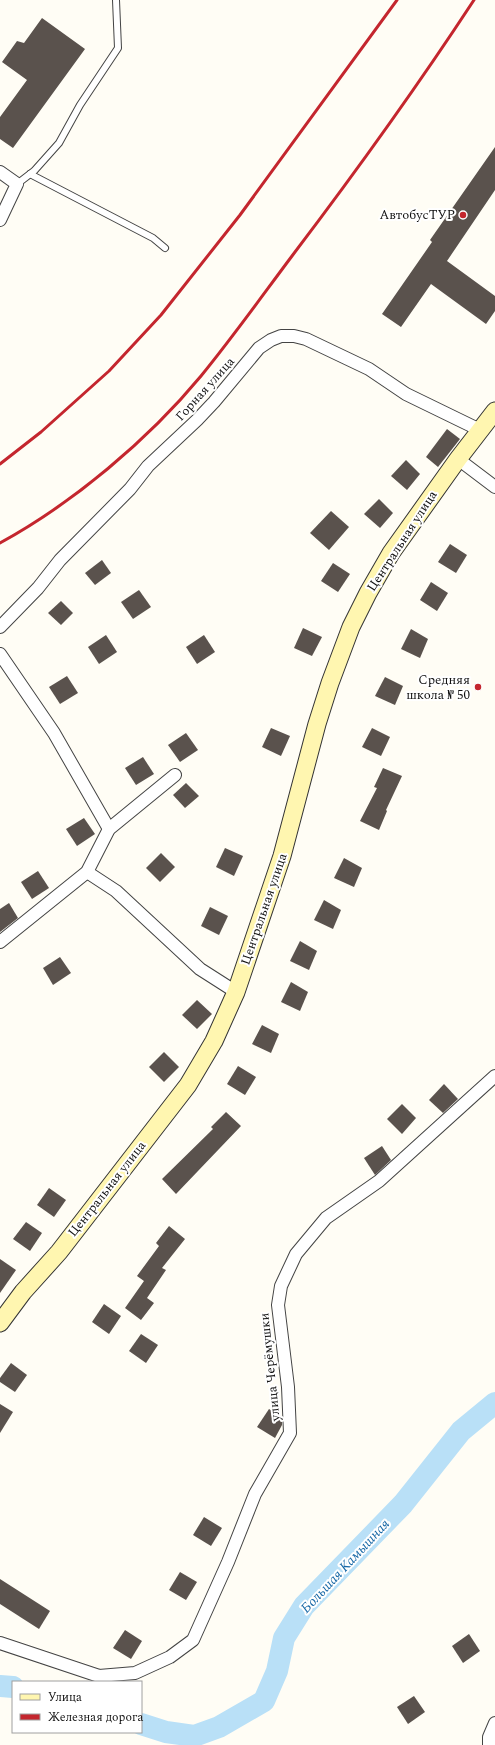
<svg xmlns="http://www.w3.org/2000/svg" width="495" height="1745" font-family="Spectral,serif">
<rect width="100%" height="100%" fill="#fffdf5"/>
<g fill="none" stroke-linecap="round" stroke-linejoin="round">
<g stroke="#b9e0f7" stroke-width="22">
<polyline points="0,1686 13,1687"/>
<polyline points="141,1724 166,1732 194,1736 219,1727 264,1701 277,1671 284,1638 304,1606 403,1504 461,1431 495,1403"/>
</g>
</g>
<g fill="#5a524d">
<polygon points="42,18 85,49 13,148 0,139 0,117 27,80 2,62 17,41 24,43"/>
<polygon points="495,147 495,190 447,261 495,296 495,311 486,324 431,284 401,327 382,314 432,242 430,240"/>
<polygon points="447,429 460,439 438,467 426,457"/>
<polygon points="406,460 420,474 407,490 391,476"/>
<polygon points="379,499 393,513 380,528 364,514"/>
<polygon points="331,511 349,527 329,550 310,533"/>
<polygon points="450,544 467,555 456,573 438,562"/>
<polygon points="102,560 111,573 95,585 85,573"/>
<polygon points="333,563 350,574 338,592 321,581"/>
<polygon points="431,582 448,593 437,611 420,600"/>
<polygon points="139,590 151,607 133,619 121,602"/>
<polygon points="61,601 73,613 61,625 48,613"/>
<polygon points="303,628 322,637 312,656 294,648"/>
<polygon points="411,629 428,639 420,658 401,649"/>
<polygon points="106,635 117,652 99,664 88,647"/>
<polygon points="204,635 215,652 197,664 186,647"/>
<polygon points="67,676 78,693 60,704 49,687"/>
<polygon points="385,677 403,686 395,705 375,696"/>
<polygon points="271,728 290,736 281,756 262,747"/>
<polygon points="372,728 390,737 381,756 362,747"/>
<polygon points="186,733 198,750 180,762 168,745"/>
<polygon points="143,757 154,774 136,785 125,768"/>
<polygon points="383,768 402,776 386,810 387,811 379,830 360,821 377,788 374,787"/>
<polygon points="186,783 199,796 185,808 173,795"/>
<polygon points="84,818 95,834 77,846 66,829"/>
<polygon points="225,848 243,856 234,876 216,867"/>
<polygon points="161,853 175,867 160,882 146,868"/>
<polygon points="344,858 362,868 354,887 334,878"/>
<polygon points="38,871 49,888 32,899 21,882"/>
<polygon points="324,900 341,910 333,929 314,920"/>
<polygon points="9,903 18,918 0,932 0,909"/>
<polygon points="210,907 228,916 219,935 201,926"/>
<polygon points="300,941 317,951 309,970 290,961"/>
<polygon points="60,957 71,973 53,985 43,968"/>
<polygon points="291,982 308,992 300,1011 281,1002"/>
<polygon points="197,1000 212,1014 197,1029 182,1015"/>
<polygon points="262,1025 279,1034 271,1053 252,1044"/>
<polygon points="164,1052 179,1067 164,1082 149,1067"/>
<polygon points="238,1066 256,1077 245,1095 227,1084"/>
<polygon points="444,1084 458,1099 443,1113 429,1100"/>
<polygon points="402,1104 416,1118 402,1134 387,1119"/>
<polygon points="226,1112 241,1126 176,1194 162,1179 213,1129 211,1127"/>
<polygon points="382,1146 391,1160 375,1175 364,1158"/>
<polygon points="49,1188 66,1200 54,1217 37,1205"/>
<polygon points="26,1222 42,1233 30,1251 13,1239"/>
<polygon points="169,1226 185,1239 162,1268 166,1270 147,1298 154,1303 141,1320 125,1308 144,1281 137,1276 159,1246 156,1243"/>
<polygon points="0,1259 16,1270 0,1293"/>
<polygon points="104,1304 121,1316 109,1334 92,1322"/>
<polygon points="141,1334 158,1345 146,1363 129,1351"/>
<polygon points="11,1363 27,1375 15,1392 0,1382 0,1378"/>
<polygon points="0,1404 13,1412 0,1433"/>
<polygon points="269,1409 282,1417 282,1425 275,1438 257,1427"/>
<polygon points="204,1517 222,1528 211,1546 193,1535"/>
<polygon points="180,1572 197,1582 186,1600 169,1590"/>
<polygon points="0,1579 50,1611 39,1629 0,1604"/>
<polygon points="125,1630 142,1641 131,1659 113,1648"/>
<polygon points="469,1634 480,1651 463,1663 452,1646"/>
<polygon points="414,1696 425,1712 408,1724 397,1707"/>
</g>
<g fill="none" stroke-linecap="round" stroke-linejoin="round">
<defs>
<g id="lane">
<polyline points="30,174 153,238 165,248"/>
<polyline points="17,184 34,171 59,143 80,105 118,48 116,0"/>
</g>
<g id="street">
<polyline points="0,172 17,184 0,220"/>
<polyline points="458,459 495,487"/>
<polyline points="0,627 38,588 60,560 130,489 148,466 197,420 214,402 259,348 271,340 281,336 294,336 306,339 369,369 406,394 480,430"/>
<polyline points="0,654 54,733 109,829"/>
<polyline points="87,872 116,891 200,969 236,992"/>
<polyline points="0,942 87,872 109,829 175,775"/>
<polyline points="0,1643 99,1676 135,1673 170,1657 193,1640 228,1562 255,1494 290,1433 288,1387 278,1305 281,1286 296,1254 326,1218 379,1181 495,1076"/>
<polyline points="489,1745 489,1737 495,1723"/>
</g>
<polyline id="secondary" points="0,1323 23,1292 59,1252 188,1085 214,1041 236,992 282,856 317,724 330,683 351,627 368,593 391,553 458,459 495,411"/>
</defs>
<use href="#lane" stroke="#444" stroke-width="8"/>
<use href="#street" stroke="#444" stroke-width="14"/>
<use href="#secondary" stroke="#333" stroke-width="19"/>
<use href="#lane" stroke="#fff" stroke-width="6"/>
<use href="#street" stroke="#fff" stroke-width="12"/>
<use href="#secondary" stroke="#fff6b0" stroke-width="17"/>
<g stroke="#c4262e" stroke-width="3">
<polyline points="0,464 41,432 109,371 161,315 240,215 397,0"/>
<path d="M0,543C73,503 148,440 201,376C233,337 262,296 292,256C355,173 417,87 474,0"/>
</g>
</g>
<g fill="#c4262e" stroke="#fff" stroke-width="1.5">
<circle cx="463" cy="215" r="4"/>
<circle cx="478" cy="687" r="4"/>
</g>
<g text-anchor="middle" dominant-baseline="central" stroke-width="4" stroke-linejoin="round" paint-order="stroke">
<g font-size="13" fill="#111" stroke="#fff" text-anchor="end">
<text x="455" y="215">АвтобусТУР</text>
<text x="470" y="680">Средняя<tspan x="470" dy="15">школа № 50</tspan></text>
</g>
<g font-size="13" fill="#111" stroke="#fff">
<text transform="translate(205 389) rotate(-48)">Горная улица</text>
<text transform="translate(402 541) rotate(-57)">Центральная улица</text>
<text transform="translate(264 909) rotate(-71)">Центральная улица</text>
<text transform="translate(107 1189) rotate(-52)">Центральная улица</text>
<text transform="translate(270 1367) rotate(-96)">улица Черёмушки</text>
</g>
<g font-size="14" font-style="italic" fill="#1768a6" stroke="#fff">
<text transform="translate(345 1566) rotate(-47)">Большая Камышная</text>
</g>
</g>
<rect x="12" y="1681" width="130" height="52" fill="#ffffff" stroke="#a0a0a0"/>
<rect x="20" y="1694" width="20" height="6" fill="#fff6b0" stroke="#a0a0a0"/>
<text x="48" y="1701" font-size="12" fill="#111111">Улица</text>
<rect x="20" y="1714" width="20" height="6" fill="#c4262e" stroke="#a0a0a0"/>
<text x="48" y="1721" font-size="12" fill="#111111">Железная дорога</text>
</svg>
